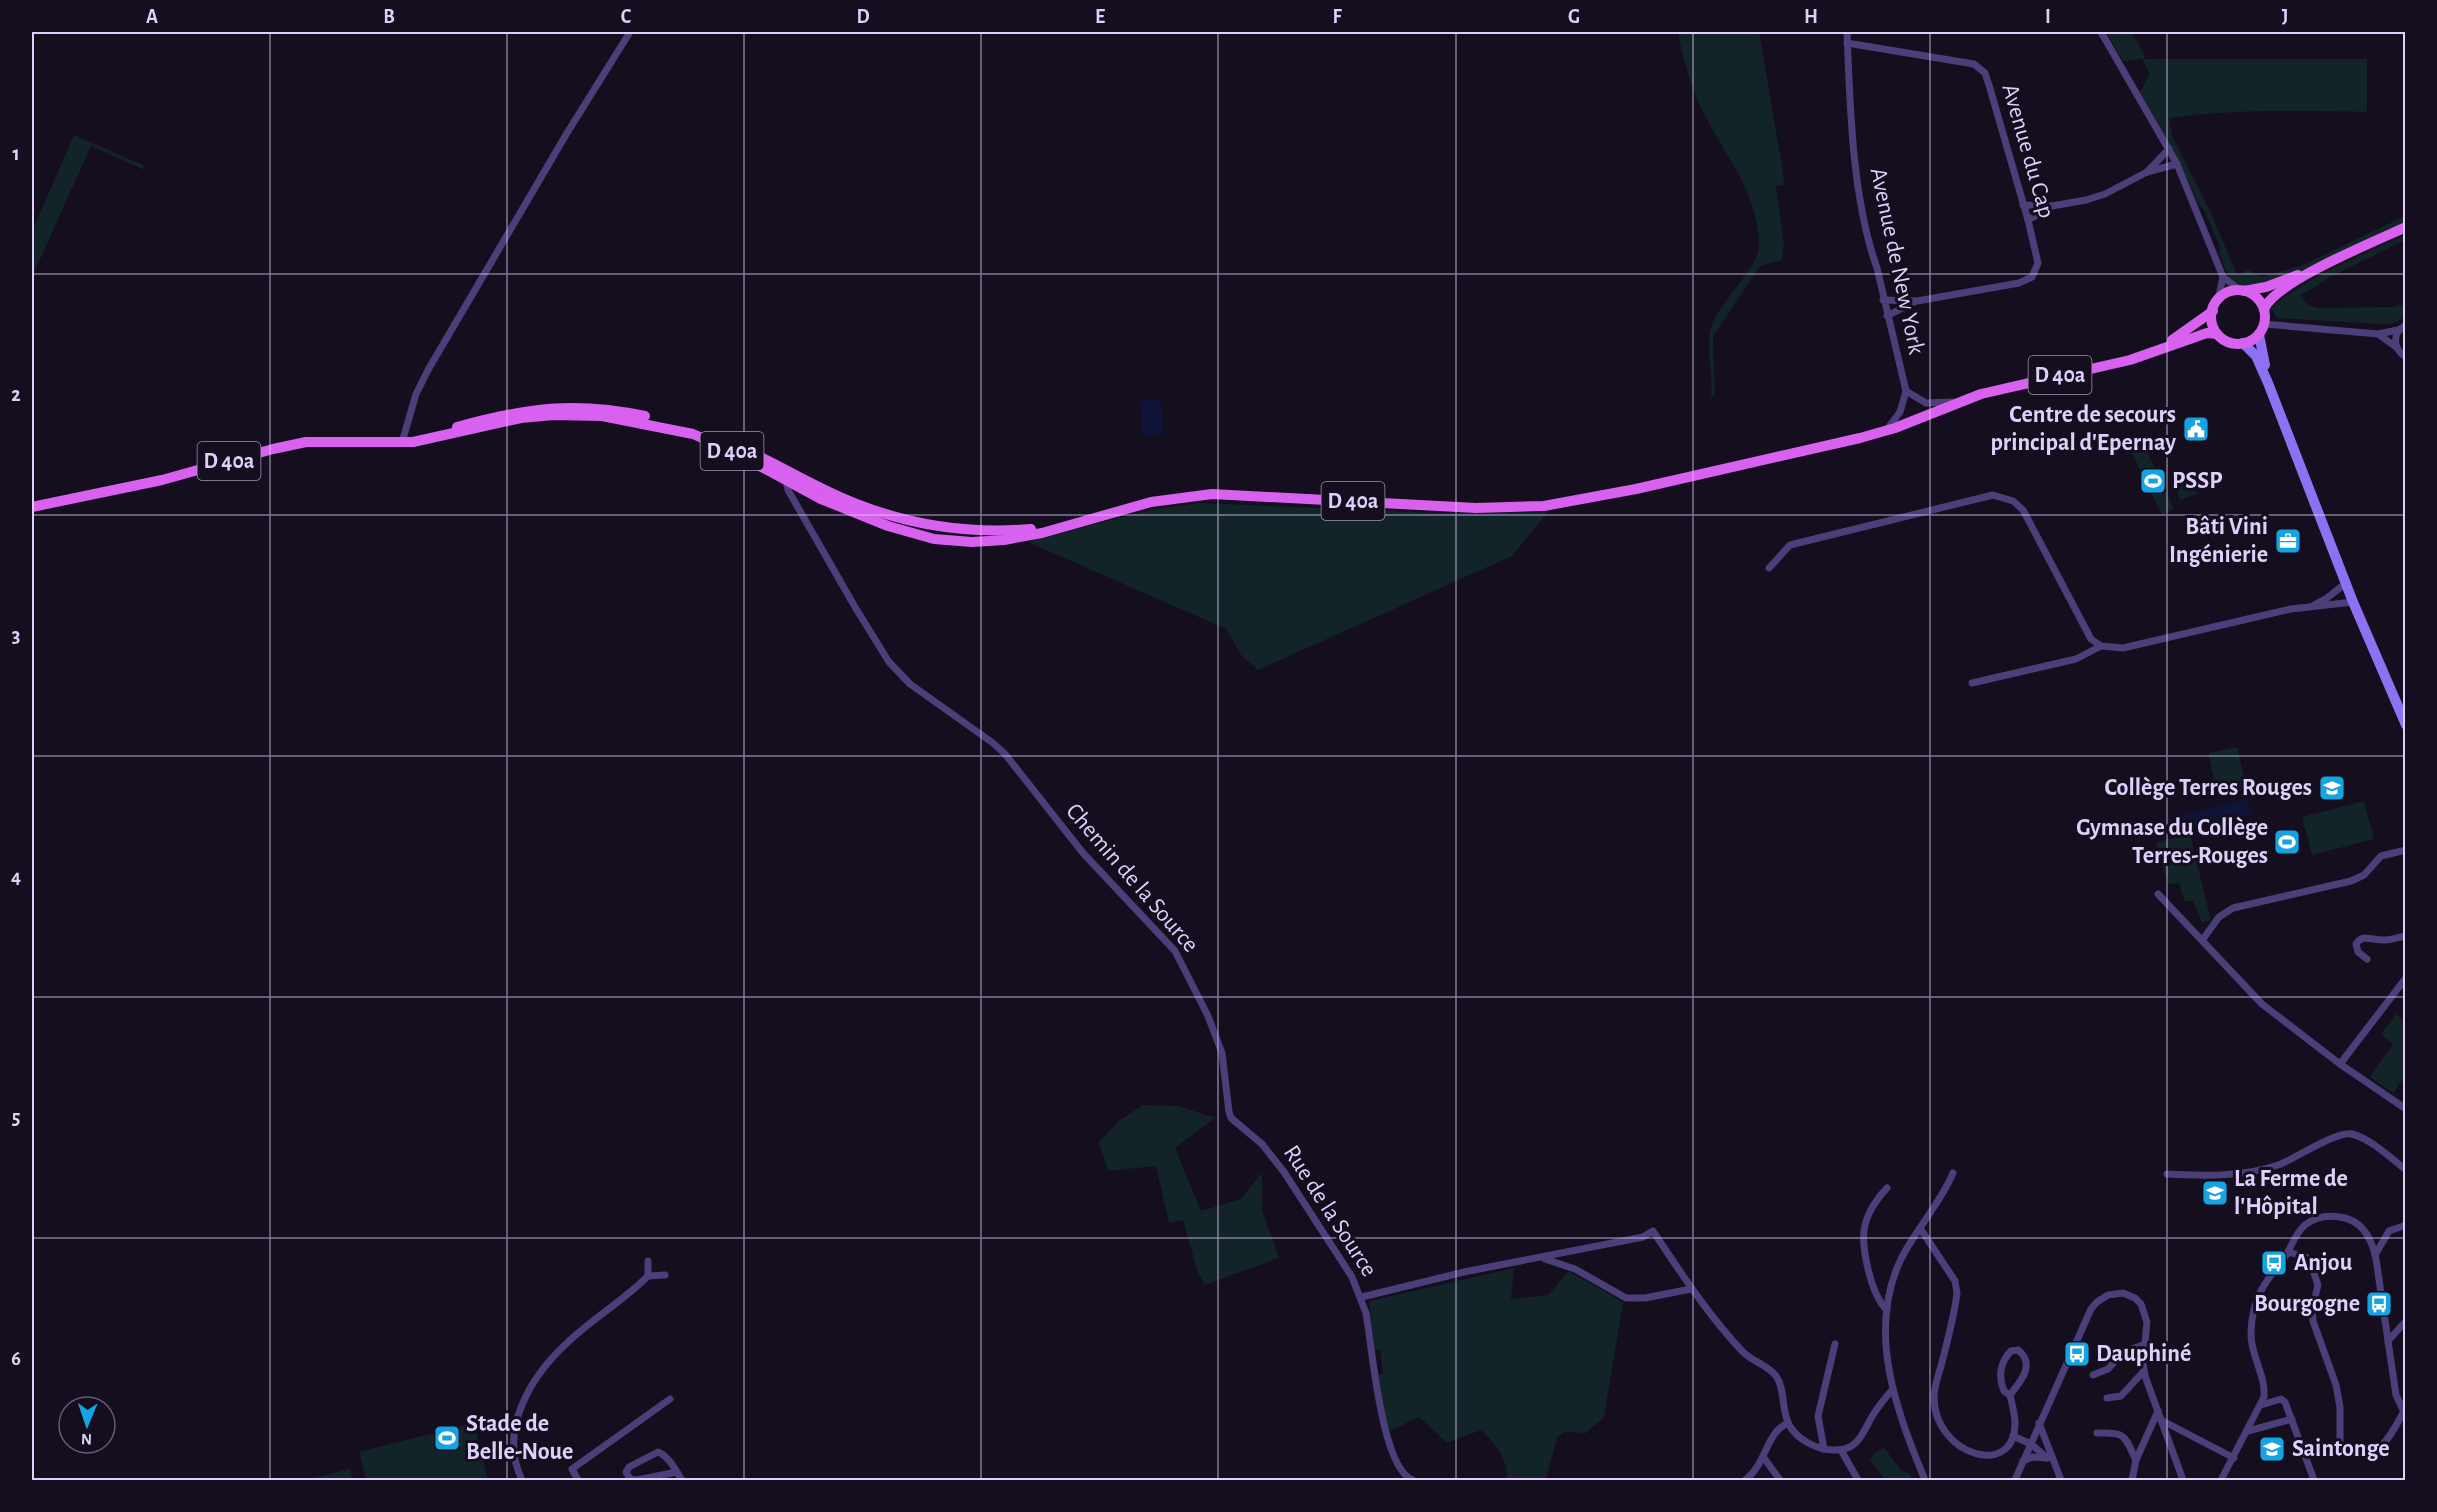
<svg xmlns="http://www.w3.org/2000/svg" width="2437" height="1512" font-family="'Alegreya Sans',sans-serif">
<rect width="100%" height="100%" fill="#140e1e"/>
<g fill="#122428">
<path d="M1678,32H1759L1783,171L1784,185L1776,186L1784,244L1782,260L1760,266L1713,337L1715,396H1711C1714,372 1703,343 1714,320C1723,300 1759,265 1759,247C1759,193 1727,159 1704,114C1691,88 1683,60 1678,32Z"/>
<path d="M2106,32H2132L2145,57L2144,59H2367V112C2300,111 2235,109 2169,118L2172,136L2213,218L2237,275L2248,270L2262,277L2303,265L2405,216V222L2305,270L2252,289L2236,284L2228,275L2219,254L2220,247L2204,210L2199,205L2181,165L2140,92L2150,74L2142,59L2123,61Z"/>
<polygon points="74,135 143,165 145,170 91,146 32,277 32,231"/>
<path d="M2405,235V240L2332,276L2300,296L2310,306L2319,308L2393,307L2405,304V317L2392,324H2380L2277,318L2271,308C2305,278 2364,254 2405,235Z"/>
<polygon points="2145,447 2174,509 2162,515 2132,453"/>
<polygon points="2188,471 2197,494 2180,500 2172,477"/>
<polygon points="1199,503 1439,513 1548,512 1512,556 1258,670 1241,655 1226,629 1028,542 1149,510"/>
<polygon points="2237,747 2247,790 2218,796 2208,753"/>
<polygon points="2364,801 2374,839 2312,855 2302,817"/>
<polygon points="2190,835 2211,921 2202,922 2193,901 2185,901 2179,883 2168,884 2156,842"/>
<polygon points="2396,1014 2405,1021 2405,1076 2393,1093 2370,1077 2393,1044 2381,1034"/>
<polygon points="1143,1105 1179,1106 1215,1118 1175,1148 1201,1211 1241,1199 1262,1173 1262,1210 1279,1258 1205,1285 1198,1273 1183,1220 1169,1223 1156,1166 1108,1171 1099,1142 1120,1120"/>
<path d="M1514,1268L1511,1299L1548,1295L1569,1271L1623,1302L1604,1417L1586,1433L1564,1432L1557,1437L1546,1480H1506C1511,1463 1494,1442 1481,1430L1447,1443L1419,1417L1388,1432L1379,1380L1378,1375L1383,1374L1380,1349L1375,1350L1369,1301Z"/>
<polygon points="474,1423 488,1480 366,1480 359,1452"/>
<polygon points="1884,1448 1901,1470 1910,1474 1913,1480 1885,1480 1870,1460 1876,1452"/>
<polygon points="350,1469 353,1480 306,1480"/>
</g>
<g fill="#0d1438">
<polygon points="1161,400 1163,435 1142,436 1140,401"/>
<polygon points="2245,799 2252,814 2181,831 2176,816"/>
<polygon points="2171,818 2175,832 2148,838 2146,832 2121,831"/>
</g>
<g fill="none" stroke-linecap="round" stroke-linejoin="round">
<g stroke="#4c3e79" stroke-width="7">
<path d="M1847,32C1850,106 1852,198 1877,268L1906,391"/>
<polyline points="2101,32 2177,164 2223,277"/>
<polyline points="1847,43 1974,64 1985,73 1989,85 2028,220 2038,263 2032,277 2019,283 1917,301 1883,300"/>
<polyline points="2147,172 2169,149"/>
<polyline points="2023,205 2052,206 2086,200 2105,194 2147,172 2177,164"/>
<polyline points="2028,220 2052,206"/>
<polyline points="2218,300 2223,277 2240,290"/>
<polyline points="1887,316 1914,302"/>
<polyline points="2264,324 2378,334 2398,330"/>
<path d="M2406,325C2392,333 2392,348 2406,357"/>
<polyline points="2378,334 2396,347"/>
<polyline points="1888,428 1900,412 1906,391 1926,403 1952,402"/>
<polyline points="403,439 416,394 428,370 567,133 630,32"/>
<path d="M786,481L788,490L855,607L889,662L910,684L993,743L1005,754L1083,853L1175,951L1208,1016L1222,1053L1229,1112L1231,1118L1262,1144L1284,1172L1352,1277L1366,1313C1372,1345 1381,1469 1413,1480"/>
<polyline points="1769,568 1790,545 1993,495 2013,501 2023,510 2091,639 2101,646 2123,648 2291,609 2353,602"/>
<polyline points="2314,605 2327,598 2346,583"/>
<polyline points="1972,683 2076,659 2101,646"/>
<polyline points="2158,894 2262,1004 2340,1064 2406,1109"/>
<polyline points="2203,939 2219,917 2233,908 2351,881 2364,875 2381,856 2406,850"/>
<path d="M2367,959L2358,952L2356,944C2363,933 2373,941 2385,940C2391,940 2399,937 2406,936"/>
<polyline points="2340,1064 2406,978"/>
<path d="M2167,1174C2205,1176 2245,1177 2281,1164C2297,1157 2337,1131 2352,1134C2371,1139 2391,1158 2406,1170"/>
<path d="M1920,1228L1955,1281L1957,1293C1954,1318 1947,1342 1941,1366C1938,1376 1934,1387 1934,1397C1934,1455 2015,1480 2015,1423C2015,1414 2012,1404 2010,1395L2004,1391C1998,1377 2000,1362 2011,1351L2018,1350C2036,1364 2021,1381 2010,1395"/>
<path d="M2288,1252L2306,1257L2311,1264L2318,1285L2312,1310L2313,1321L2336,1385L2340,1407V1443L2345,1452C2378,1463 2389,1438 2403,1413"/>
<polyline points="2375,1255 2389,1231 2406,1225"/>
<polyline points="1545,1259 1575,1269 1626,1298 1645,1298 1691,1289"/>
<polyline points="648,1276 665,1275"/>
<path d="M1362,1297L1464,1272L1643,1237L1653,1231C1681,1273 1708,1315 1743,1352C1753,1362 1768,1365 1776,1376C1784,1387 1782,1403 1786,1416C1791,1439 1821,1454 1844,1449C1861,1446 1866,1424 1875,1412C1880,1404 1886,1397 1892,1390"/>
<path d="M1887,1310C1871,1295 1860,1245 1865,1225C1868,1212 1878,1197 1887,1188"/>
<polyline points="2388,1341 2406,1321"/>
<polyline points="2093,1375 2108,1369 2122,1353 2145,1344"/>
<polyline points="2107,1398 2121,1396 2144,1371"/>
<polyline points="2261,1405 2281,1399 2285,1402 2314,1480"/>
<polyline points="2161,1420 2234,1458"/>
<polyline points="2039,1423 2061,1480"/>
<polyline points="2248,1431 2292,1419"/>
<path d="M2097,1433C2126,1432 2124,1435 2136,1460"/>
<polyline points="2013,1436 2031,1444 2047,1458"/>
<polyline points="1824,1449 1818,1416 1835,1344"/>
<polyline points="1841,1450 1858,1480"/>
<polyline points="1764,1458 1780,1480"/>
<polyline points="2023,1461 2032,1457 2047,1458"/>
<path d="M677,1472L637,1480L630,1479L626,1472L629,1467L658,1452C669,1456 676,1471 682,1480"/>
<path d="M522,1480C498,1431 530,1377 567,1343C592,1319 623,1301 648,1276V1261"/>
<polyline points="578,1480 572,1469 670,1399"/>
<path d="M1745,1480C1767,1464 1765,1433 1788,1423"/>
<path d="M1925,1480C1897,1412 1866,1332 1901,1259C1916,1229 1940,1204 1953,1173"/>
<polyline points="2015,1480 2091,1309 2097,1302 2108,1295 2123,1293 2135,1298 2141,1304 2147,1322 2143,1363 2145,1376 2183,1480"/>
<polyline points="2132,1480 2136,1460 2158,1411"/>
<path d="M2221,1480L2264,1397C2266,1376 2251,1356 2251,1335C2251,1315 2257,1294 2269,1278C2275,1269 2283,1261 2288,1252C2293,1242 2296,1233 2305,1225C2315,1217 2328,1215 2340,1217C2362,1220 2372,1239 2376,1259L2396,1395L2406,1416"/>
</g>
<g stroke="#8e70f2" stroke-width="10">
<polyline points="2259,335 2265,365"/>
<polyline points="2243,343 2256,356 2268,383 2353,602 2406,725"/>
</g>
<g stroke="#d861f0" stroke-width="10">
<circle cx="2238" cy="317" r="27"/>
<polyline points="2244,291 2266,287 2298,275"/>
<path d="M2264,309C2276,281 2376,241 2406,227"/>
<polyline points="2172,340 2213,311"/>
<path d="M457,427C526,408 575,401 645,416"/>
<path d="M734,445C766,458 795,476 825,490C890,522 959,535 1031,529"/>
<polyline points="32,507 162,480 273,449 306,442 413,442 521,418 553,415 602,416 693,434 732,451 821,499 888,526 934,539 972,542 1004,540 1042,533 1151,502 1212,494 1476,508 1544,506 1636,489 1860,438 1895,428 1981,394 2130,360 2207,333 2217,334"/>
</g>
</g>
<path fill="none" stroke="#ded0fb" stroke-width="1.5" stroke-opacity="0.55" d="M270,32V1480M507,32V1480M744,32V1480M981,32V1480M1218,32V1480M1456,32V1480M1693,32V1480M1930,32V1480M2167,32V1480M32,274H2406M32,515H2406M32,756H2406M32,997H2406M32,1238H2406"/>
<defs>
<symbol id="civic-square" viewBox="-11 -11 22 22"><rect x="-9" y="-9" width="18" height="18" rx="4" fill="#15a3e2" stroke="#140e1e"/><path d="M-.6-6.5H3V-4.5H.6V-3L4-1V1h2V6H-6V1h2V-1L-.6-3ZM-1.2 2.5V6h2.4V2.5Z" fill="#fff"/></symbol>
<symbol id="stadium-square" viewBox="-11 -11 22 22"><rect x="-9" y="-9" width="18" height="18" rx="4" fill="#15a3e2" stroke="#140e1e"/><path d="M0-5a6.5 5 0 1 0 0 10a6.5 5 0 1 0 0-10ZM-3.5-1.8h7v3.6h-7Z" fill="#fff"/></symbol>
<symbol id="office-square" viewBox="-11 -11 22 22"><rect x="-9" y="-9" width="18" height="18" rx="4" fill="#15a3e2" stroke="#140e1e"/><path d="M-6-3h4V-5.5h4V-3h4V5H-6ZM-1-4.5V-3h2v-1.5ZM-6 0V1H6V0Z" fill="#fff"/></symbol>
<symbol id="school-square" viewBox="-11 -11 22 22"><rect x="-9" y="-9" width="18" height="18" rx="4" fill="#15a3e2" stroke="#140e1e"/><path d="M0-5L7-2L0 1L-7-2ZM-4 1L0 2.5L4 1V4Q0 6-4 4Z" fill="#fff"/></symbol>
<symbol id="bus-square" viewBox="-11 -11 22 22"><rect x="-9" y="-9" width="18" height="18" rx="4" fill="#15a3e2" stroke="#140e1e"/><path d="M-5-6H5V4H4V6H2V4H-2V6H-4V4H-5ZM-3.5-4V0h7V-4ZM-3.5 1.2v1.5H-2V1.2ZM2 1.2v1.5H3.5V1.2Z" fill="#fff"/></symbol>
</defs>
<g fill-rule="evenodd">
<use href="#civic-square" x="2181" y="414" width="30" height="30"/>
<use href="#stadium-square" x="2138" y="466" width="30" height="30"/>
<use href="#office-square" x="2273" y="526" width="30" height="30"/>
<use href="#school-square" x="2317" y="773" width="30" height="30"/>
<use href="#stadium-square" x="2272" y="827" width="30" height="30"/>
<use href="#school-square" x="2200" y="1178" width="30" height="30"/>
<use href="#bus-square" x="2259" y="1248" width="30" height="30"/>
<use href="#bus-square" x="2364" y="1289" width="30" height="30"/>
<use href="#bus-square" x="2062" y="1339" width="30" height="30"/>
<use href="#stadium-square" x="432" y="1423" width="30" height="30"/>
<use href="#school-square" x="2257" y="1434" width="30" height="30"/>
</g>
<g text-anchor="middle" dominant-baseline="central" stroke-width="6" stroke-linejoin="round" paint-order="stroke">
<g fill="#140e1e" stroke="#a196b9" stroke-width="1.5">
<rect x="2028.5" y="356" width="63" height="38" rx="4.5"/>
<rect x="700.5" y="432" width="63" height="38" rx="4.5"/>
<rect x="197.5" y="442" width="63" height="38" rx="4.5"/>
<rect x="1321.5" y="482" width="63" height="38" rx="4.5"/>
</g>
<g font-size="22" font-weight="bold" fill="#ded0fb">
<text x="2060" y="375">D 40a</text>
<text x="732" y="451">D 40a</text>
<text x="229" y="461">D 40a</text>
<text x="1353" y="501">D 40a</text>
</g>
<g font-size="24" fill="#ded0fb" stroke="#140e1e">
<text transform="translate(2028 151) rotate(74)">Avenue du Cap</text>
<text transform="translate(1897 261) rotate(78)">Avenue de New York</text>
<text transform="translate(1132 878) rotate(49)">Chemin de la Source</text>
<text transform="translate(1330 1211) rotate(57)">Rue de la Source</text>
</g>
<g font-size="24" font-weight="bold" fill="#ded0fb" stroke="#140e1e" text-anchor="start">
<text x="2176" y="415" text-anchor="end">Centre de secours<tspan x="2176" dy="28">principal d'Epernay</tspan></text>
<text x="2172" y="481">PSSP</text>
<text x="2268" y="527" text-anchor="end">Bâti Vini<tspan x="2268" dy="28">Ingénierie</tspan></text>
<text x="2312" y="788" text-anchor="end">Collège Terres Rouges</text>
<text x="2268" y="828" text-anchor="end">Gymnase du Collège<tspan x="2268" dy="28">Terres-Rouges</tspan></text>
<text x="2234" y="1179">La Ferme de<tspan x="2234" dy="28">l'Hôpital</tspan></text>
<text x="2294" y="1263">Anjou</text>
<text x="2360" y="1304" text-anchor="end">Bourgogne</text>
<text x="2096" y="1354">Dauphiné</text>
<text x="466" y="1424">Stade de<tspan x="466" dy="28">Belle-Noue</tspan></text>
<text x="2292" y="1449">Saintonge</text>
</g>
</g>
<rect width="2437" height="1512" fill="none" stroke="#140e1e" stroke-width="66"/>
<g transform="translate(87 1425) rotate(182)"><circle r="28" fill="#140e1e" stroke="#655c76" stroke-width="1.5"/>
<path d="M0-4.5L10 22L0 15L-10 22Z" fill="#15a3e2"/>
<text y="-9" font-size="16" font-weight="bold" text-anchor="middle" fill="#ded0fb">N</text>
</g>
<rect x="33" y="33" width="2371" height="1446" fill="none" stroke="#ded0fb" stroke-width="2"/>
<g font-size="20" text-anchor="middle" font-weight="bold" fill="#ded0fb">
<text x="152" y="23">A</text>
<text x="389" y="23">B</text>
<text x="626" y="23">C</text>
<text x="863" y="23">D</text>
<text x="1100" y="23">E</text>
<text x="1337" y="23">F</text>
<text x="1574" y="23">G</text>
<text x="1811" y="23">H</text>
<text x="2048" y="23">I</text>
<text x="2285" y="23">J</text>
<text x="16" y="160">1</text>
<text x="16" y="401">2</text>
<text x="16" y="642">3</text>
<text x="16" y="883">4</text>
<text x="16" y="1124">5</text>
<text x="16" y="1365">6</text>
</g>
</svg>
